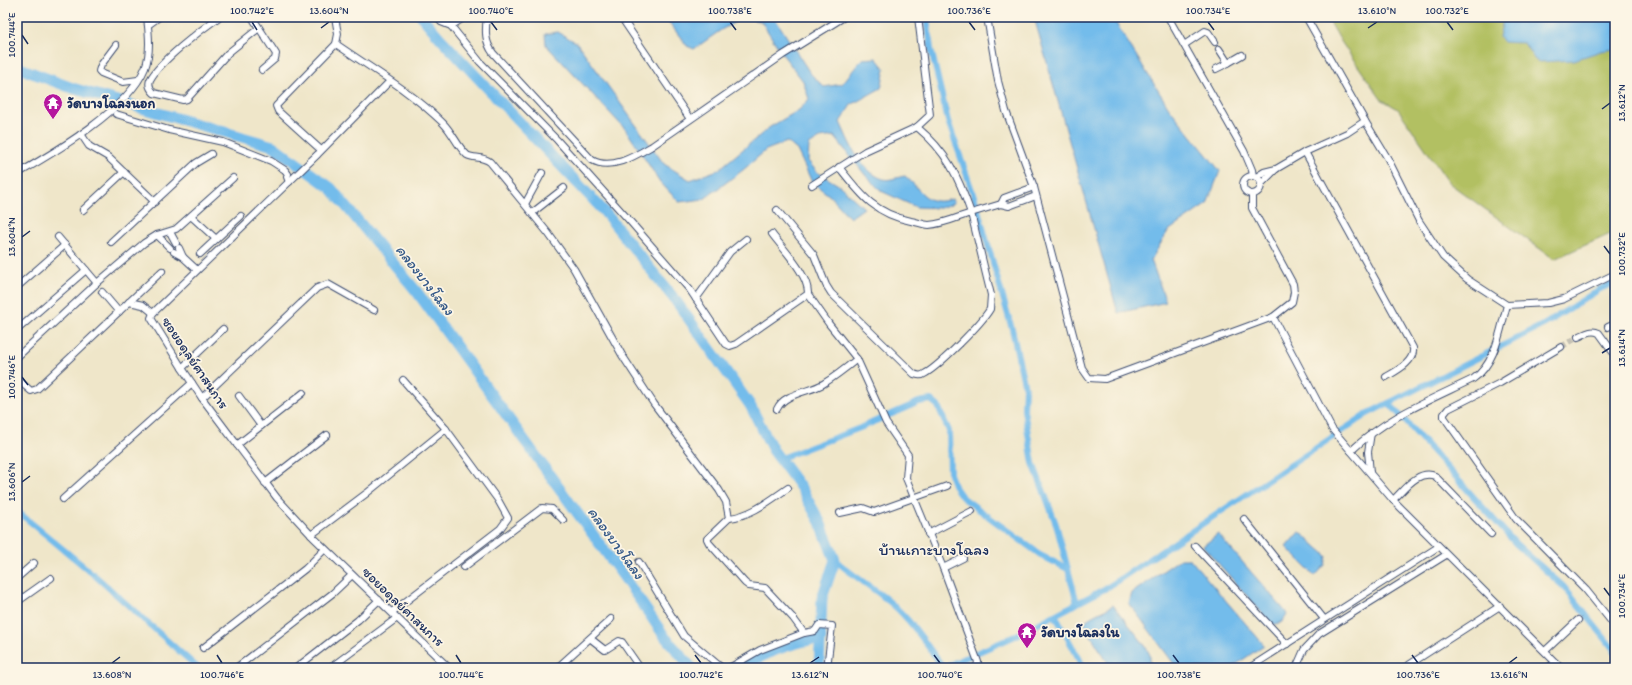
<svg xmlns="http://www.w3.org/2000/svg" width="1632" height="685" font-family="Itim,'Playpen Sans Thai',sans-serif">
<rect width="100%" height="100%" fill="#fcf5e5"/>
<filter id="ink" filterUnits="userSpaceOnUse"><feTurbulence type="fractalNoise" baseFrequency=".025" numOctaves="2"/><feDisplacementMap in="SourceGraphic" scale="8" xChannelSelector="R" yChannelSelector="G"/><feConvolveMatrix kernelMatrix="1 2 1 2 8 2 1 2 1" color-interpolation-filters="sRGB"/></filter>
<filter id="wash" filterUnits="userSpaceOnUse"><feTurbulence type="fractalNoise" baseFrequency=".012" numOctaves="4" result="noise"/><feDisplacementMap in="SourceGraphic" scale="16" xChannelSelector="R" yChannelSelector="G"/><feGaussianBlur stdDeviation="0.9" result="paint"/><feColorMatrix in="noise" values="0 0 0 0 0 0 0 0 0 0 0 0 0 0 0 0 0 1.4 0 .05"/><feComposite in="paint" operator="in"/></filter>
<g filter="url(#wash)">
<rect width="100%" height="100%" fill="#efe6c9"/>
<polygon fill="#b2c062" stroke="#667860" points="1327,17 1615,17 1615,232 1554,259 1449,183 1398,109 1381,99 1342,43"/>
<g fill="#73bceb" stroke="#4776a4">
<path d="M665,17H774L810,73L824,87L842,84L862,59L876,58L885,69L881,88L851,105L840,122C849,142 860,171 883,179C889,181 898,177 905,176C923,191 925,207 952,199L954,203L940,208L916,207L881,191L866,176L834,136L820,138L809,145L808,161L817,172L840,186L864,208L850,218L830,196L812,182L797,150L787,142L766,150L743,170L704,199L679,202L660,182L626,130L546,45L545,34L558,32L577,43L664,164L690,180L718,170L770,127L799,110L809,99L803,81L783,55L761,21L742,18L721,30L694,49L687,46Z"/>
<polygon points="1034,17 1112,17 1169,108 1220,171 1207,204 1168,231 1151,260 1166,302 1118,313"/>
<polygon points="1504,17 1615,17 1615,49 1601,51 1574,60 1539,62 1535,60 1524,43 1503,42 1499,37"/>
<polygon points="1300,532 1327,556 1325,565 1315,576 1286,547 1298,533"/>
<polygon points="1218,534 1285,611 1287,615 1283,621 1277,625 1272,624 1203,546"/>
<polygon points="1180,559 1190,559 1264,645 1231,668 1177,668 1129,603 1132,593"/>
<path d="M1113,605L1144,644L1150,655V668H1111L1092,637L1084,622C1093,614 1103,612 1113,605Z"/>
</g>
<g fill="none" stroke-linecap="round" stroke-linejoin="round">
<g stroke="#73bceb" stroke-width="6">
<polyline points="927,17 931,49 948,121 974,196 1012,329 1025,388 1024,410 1033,463 1056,524 1077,603"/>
<polyline points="1389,403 1516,544 1564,587 1615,651"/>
<polyline points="779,459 860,428 919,402 931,400 938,406 949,431 950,474 955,487 962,497 1042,556 1068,569"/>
<polyline points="17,511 92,573 198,668"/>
<path d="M835,560C853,576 874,588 892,604C912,621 927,646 943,667"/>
<polyline points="1055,615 1084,668"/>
<polyline points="942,668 1013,637 1108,587 1367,414 1545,324 1600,289 1615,282"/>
</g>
<g stroke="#73bceb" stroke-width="11">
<polyline points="422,17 440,38 603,210 676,301 750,405 773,450 801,488 820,522 835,560 822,598 819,668"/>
<polyline points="17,67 72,88 273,146 331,188 417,292 623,576 665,637 692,668"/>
<path d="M741,668C766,652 792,642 821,638"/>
</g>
</g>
</g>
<g filter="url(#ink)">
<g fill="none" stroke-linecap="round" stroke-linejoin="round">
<polyline stroke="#c5c1b4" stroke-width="6" stroke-dasharray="6 3" stroke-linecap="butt" points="1561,347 1578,337"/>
<defs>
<g id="minor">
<path d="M219,17C202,29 159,62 150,80C148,85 151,90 154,93L183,100L187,99L228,53L259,28"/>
<polyline points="252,17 276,54 275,59 262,70"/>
<polyline points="437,17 441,22 451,26 480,62 557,140 628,219 690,290 726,344 730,346 736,344 808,294"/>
<path d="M487,17C485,31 485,42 493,53L592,160C611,171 635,156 652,146L783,55L844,17"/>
<polyline points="621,17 690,119"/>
<polyline points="987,17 998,81 1006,111 1034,187 1082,368 1089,378 1105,379 1273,317 1292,302 1294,292 1293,284 1252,208 1252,194"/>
<polyline points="1168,17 1244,151 1252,170 1253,176"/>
<path d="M1306,17L1365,121L1388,159L1419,221L1443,257L1467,279L1507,305C1500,330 1496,364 1473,379C1428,401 1388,416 1351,451"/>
<polyline points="148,25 159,17"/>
<polyline points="451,26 465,17"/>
<path d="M336,44C372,69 412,92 443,123C453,133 457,146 467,155C474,159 482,156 490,162L548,233L574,269L622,355L654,404L719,490L726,502L729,518L707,539L709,543L745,583L749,586L765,588L793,618L804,633L815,631L819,625L832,626L827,668"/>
<polyline points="116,45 101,65 99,71 101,73 123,82 138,80"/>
<polyline points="1184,45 1205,31 1208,32 1215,42"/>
<polyline points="1228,63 1242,55"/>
<polyline points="1216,69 1228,63 1219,49"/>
<polyline points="390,81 318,154 153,313 151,318 182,368 202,398 277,498 313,537 449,668"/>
<polyline points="116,114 169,130 223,142 271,161 285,170 288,174 287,177 289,182"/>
<path d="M917,127C947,152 958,176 971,213L1001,204L1009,206L1036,196"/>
<polyline points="81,134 89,146 108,157 155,202"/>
<polyline points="321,150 278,111 276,106 336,44 338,34 335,17"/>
<path d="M1305,152L1413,348C1415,362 1396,371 1386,377"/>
<path d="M17,174C55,152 128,110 145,68C151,53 149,34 147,17"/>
<circle cx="1252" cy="185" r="9"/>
<polyline points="1256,177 1264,172 1276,169"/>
<polyline points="1261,184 1276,169 1305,152 1347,133 1365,121"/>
<polyline points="812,185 865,151 917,127 930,115 918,17"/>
<polyline points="525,204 542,173"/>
<polyline points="1001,204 1004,198 1034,187"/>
<polyline points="83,210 124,172"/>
<path d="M777,210L814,255L826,285L831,293L914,374C919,376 922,376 926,373C940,365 982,323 990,309L991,295L971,213C958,217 944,224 929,225C924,225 917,222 911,221C875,214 861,195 839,167"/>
<polyline points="532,213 564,188"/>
<polyline points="191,216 216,239"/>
<polyline points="170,232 176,243"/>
<path d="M772,234C783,249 809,275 808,294L829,324L857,359L886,423L908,455L906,478L943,568L978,662L977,666L975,668"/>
<polyline points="157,235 170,248"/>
<polyline points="58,237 97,283"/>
<polyline points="111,242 196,163 211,154"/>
<polyline points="174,252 183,257 179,248"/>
<polyline points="200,254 241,216"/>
<polyline points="183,257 197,270"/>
<polyline points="17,287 65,245"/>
<polyline points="102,292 119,312"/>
<polyline points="696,299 730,252 746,239"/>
<polyline points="129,302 143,305 153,313"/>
<polyline points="1507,305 1548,303 1564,299 1615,274"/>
<polyline points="1273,317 1332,429 1393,500 1561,668"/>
<polyline points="1608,327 1615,324"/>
<polyline points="17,330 86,270"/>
<path d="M1578,337C1585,334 1591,329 1599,333L1615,355"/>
<polyline points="1561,347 1500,383 1448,409 1444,414 1444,417 1516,519 1586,590 1615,626"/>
<polyline points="17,357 97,283 144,243 157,235 176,229 233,178"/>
<polyline points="182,368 223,329"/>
<polyline points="17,379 31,391 37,389 162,271"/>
<polyline points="239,396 261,426"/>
<polyline points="202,398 317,288 328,284 374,310"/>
<path d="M777,409C784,393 810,392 823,384C836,376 846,368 857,359"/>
<polyline points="237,445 303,393"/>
<polyline points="1370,472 1368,452 1371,433"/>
<polyline points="265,483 327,435"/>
<polyline points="63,499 192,383"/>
<path d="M1393,500C1404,490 1418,469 1435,476L1491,534"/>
<polyline points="840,513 863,508 874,512 947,486"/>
<path d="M729,518C751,516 769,501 788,488"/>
<polyline points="1244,519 1324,619"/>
<polyline points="928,534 972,511"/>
<polyline points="311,535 367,493 446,429"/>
<polyline points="1195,546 1287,644"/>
<polyline points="639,562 684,636 722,668"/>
<polyline points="464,567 542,508 552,509 563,520"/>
<polyline points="943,568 963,558"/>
<polyline points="17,578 34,563"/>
<polyline points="17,602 51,578"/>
<polyline points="392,612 500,529 508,518 498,500 446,429 403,380"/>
<polyline points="591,639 605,650 619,641 622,642 640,668"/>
<polyline points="203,648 305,569 325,549"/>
<polyline points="1545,651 1578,620"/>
<polyline points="236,668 333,593 352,575"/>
<polyline points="296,668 358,620 379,600"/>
<polyline points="330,668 397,618"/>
<polyline points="557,668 611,619"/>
<polyline points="729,668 760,650 804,633"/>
<polyline points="1249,668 1438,547"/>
<polyline points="1296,668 1304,650 1319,634 1446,555"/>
<polyline points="1404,668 1500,606"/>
<polyline points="1547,668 1556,663"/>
</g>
</defs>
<use href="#minor" stroke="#3b4a6e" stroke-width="8"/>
<use href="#minor" stroke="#fff" stroke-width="6"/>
</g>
</g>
<path fill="none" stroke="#1b2f5e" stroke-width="1.5" d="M252,22L257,30M491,22L497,30M730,22L736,30M969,22L975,30M1208,22L1214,30M1447,22L1453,30M321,28L329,22M1368,28L1377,22M22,35L28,44M1602,109L1610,103M22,237L30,231M1604,246L1610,254M1602,353L1610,348M22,377L28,385M22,482L30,476M1604,588L1610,596M217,655L222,663M456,655L461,663M695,655L701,663M934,655L940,663M1173,655L1179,663M1412,655L1418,663M112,663L120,657M810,663L819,657M1509,663L1517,657"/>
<defs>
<symbol id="temple-pin" viewBox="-11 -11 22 30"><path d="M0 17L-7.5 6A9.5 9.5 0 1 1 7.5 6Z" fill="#b5179e" stroke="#fcf5e5"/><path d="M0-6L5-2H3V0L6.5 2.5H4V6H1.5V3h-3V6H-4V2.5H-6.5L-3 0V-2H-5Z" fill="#fff"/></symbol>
</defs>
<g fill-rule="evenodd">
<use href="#temple-pin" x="42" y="92" width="22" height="30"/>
<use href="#temple-pin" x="1016" y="621" width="22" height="30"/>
</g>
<g text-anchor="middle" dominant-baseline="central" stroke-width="3.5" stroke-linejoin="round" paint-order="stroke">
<g font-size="14" font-weight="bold" fill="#1b2f5e" stroke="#fcf5e5" text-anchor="start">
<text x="67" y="103">วัดบางโฉลงนอก</text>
<text x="1041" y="632">วัดบางโฉลงใน</text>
</g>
<g font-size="14" fill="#1b2f5e" stroke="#fcf5e5">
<text transform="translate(195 363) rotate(56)">ซอยอดุลย์ศาสนการ</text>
<text transform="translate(403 607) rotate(44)">ซอยอดุลย์ศาสนการ</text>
</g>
<g font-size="15" font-style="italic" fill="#355988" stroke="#fcf5e5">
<text transform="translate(425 280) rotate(52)">คลองบางโฉลง</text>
<text transform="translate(616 543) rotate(54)">คลองบางโฉลง</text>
</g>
<g font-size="16" fill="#1b2f5e" stroke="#fcf5e5">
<text x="934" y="549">บ้านเกาะบางโฉลง</text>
</g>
</g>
<rect width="1632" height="685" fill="none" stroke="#fcf5e5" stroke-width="44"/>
<rect x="22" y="22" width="1588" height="641" fill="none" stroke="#1b2f5e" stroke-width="1.5"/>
<g font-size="10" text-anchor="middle" fill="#1b2f5e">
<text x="252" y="14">100.742°E</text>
<text x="329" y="14">13.604°N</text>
<text x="491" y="14">100.740°E</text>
<text x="730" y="14">100.738°E</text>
<text x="969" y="14">100.736°E</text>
<text x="1208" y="14">100.734°E</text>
<text x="1377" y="14">13.610°N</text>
<text x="1447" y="14">100.732°E</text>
<text transform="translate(11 35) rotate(-90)" y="4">100.744°E</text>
<text transform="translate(1621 103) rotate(-90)" y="4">13.612°N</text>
<text transform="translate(11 237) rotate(-90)" y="4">13.604°N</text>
<text transform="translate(1621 254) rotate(-90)" y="4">100.732°E</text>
<text transform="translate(1621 348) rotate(-90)" y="4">13.614°N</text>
<text transform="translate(11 377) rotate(-90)" y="4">100.746°E</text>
<text transform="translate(11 482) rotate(-90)" y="4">13.606°N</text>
<text transform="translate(1621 596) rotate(-90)" y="4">100.734°E</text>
<text x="112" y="678">13.608°N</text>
<text x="222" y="678">100.746°E</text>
<text x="461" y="678">100.744°E</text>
<text x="701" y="678">100.742°E</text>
<text x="810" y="678">13.612°N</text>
<text x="940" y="678">100.740°E</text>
<text x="1179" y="678">100.738°E</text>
<text x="1418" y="678">100.736°E</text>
<text x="1509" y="678">13.616°N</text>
</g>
</svg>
